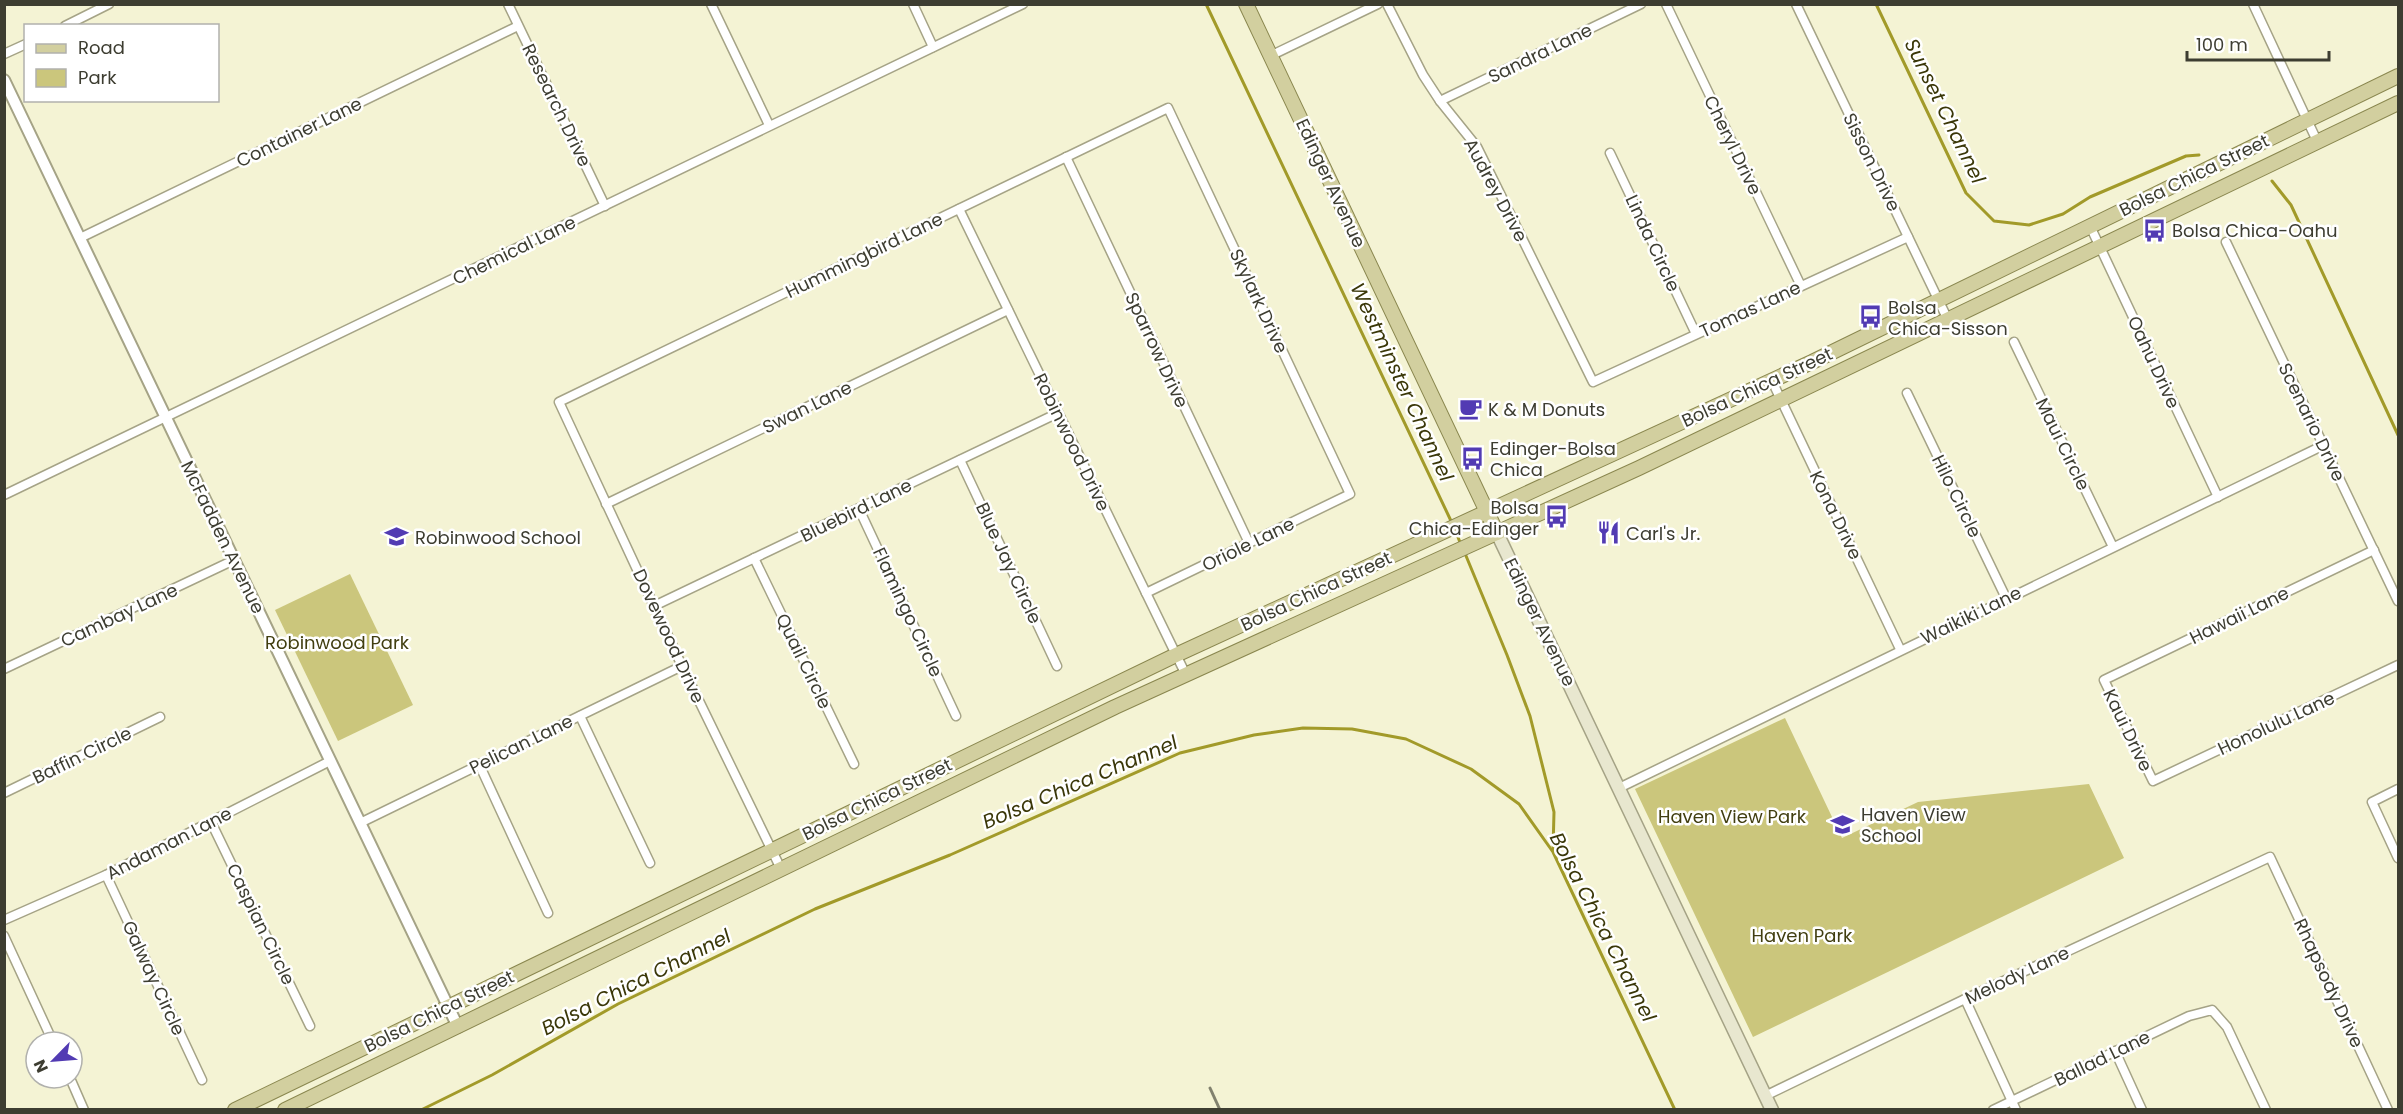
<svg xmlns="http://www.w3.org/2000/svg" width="2403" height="1114" font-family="Poppins,sans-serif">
<rect width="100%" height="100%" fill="#f4f3d4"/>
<g fill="#cbc67c">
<polygon points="350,574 413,705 338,741 275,610"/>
<polygon points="1785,718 1842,838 1918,802 2089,784 2124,858 1753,1037 1635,789"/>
</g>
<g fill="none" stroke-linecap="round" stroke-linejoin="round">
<g stroke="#a29a29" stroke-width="3">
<polyline points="1206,4 1452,523"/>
<polyline points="1876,4 1966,193 1994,221 2029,225 2063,214 2090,197 2186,156 2199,155"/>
<polyline points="2272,181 2291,205 2398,435"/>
<polyline points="1456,532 1461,545"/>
<polyline points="1464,551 1507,655 1530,716 1554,812 1553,850"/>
<polyline points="421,1110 492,1075 618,1004 815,909 950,855 1180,753 1254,735 1303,728 1352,729 1406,739 1471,769 1519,804 1553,852 1675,1110"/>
</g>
<defs>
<g id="minor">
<polyline points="508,4 605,206"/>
<polyline points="711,4 769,125"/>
<polyline points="913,4 933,47"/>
<polyline points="1387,4 1423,75 1440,101 1477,147 1593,382 1908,237"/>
<polyline points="1666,4 1801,286"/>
<polyline points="1796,4 1948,320"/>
<polyline points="2253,4 2317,141"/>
<polyline points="65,26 109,4"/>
<polyline points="4,54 26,44"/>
<polyline points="1270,56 1378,4"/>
<polyline points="1440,101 1641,4"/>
<polyline points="1610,153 1696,334"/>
<polyline points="1066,157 1249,543"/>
<polyline points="959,209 1186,675"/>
<polyline points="2090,226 2218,497"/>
<polyline points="80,238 518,26"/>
<polyline points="2226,242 2398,601"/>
<polyline points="2014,342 2113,547"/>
<polyline points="1772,381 1900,649"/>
<polyline points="1907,393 2006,598"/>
<polyline points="960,460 1057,666"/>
<polyline points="4,495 1023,4"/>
<polyline points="606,504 1008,310"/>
<polyline points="859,509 956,716"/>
<polyline points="2374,550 2104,680 2153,781 2398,665"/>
<polyline points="754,558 854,764"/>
<polyline points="654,606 1058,413"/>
<polyline points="4,669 234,560"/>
<polyline points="580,716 650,863"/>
<polyline points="479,764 548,913"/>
<polyline points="1619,788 2324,445"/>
<polyline points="2398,789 2372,802 2398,858"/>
<polyline points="4,793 160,717"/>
<polyline points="211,822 310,1026"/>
<polyline points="360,823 682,666"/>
<polyline points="781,869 682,666 559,402 1168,108 1350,494 1146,593"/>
<polyline points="106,875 202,1080"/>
<polyline points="4,920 106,875 330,761"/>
<polyline points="4,936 53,1042"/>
<polyline points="1965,999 2016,1110"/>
<polyline points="2115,1051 2142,1110"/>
<polyline points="70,1078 84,1110"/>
<polyline points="1765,1096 1965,999 2270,857 2388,1110"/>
<polyline points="1993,1110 2189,1016 2212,1010 2227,1027 2266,1110"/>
</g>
<polyline id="tertiary" points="4,80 458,1027"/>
<polyline id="secondary" points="1497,533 1772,1110"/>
<g id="primary">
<polyline points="1246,4 1497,533"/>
<polyline points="235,1110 1176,655 1812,362 2398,76"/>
<polyline points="285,1110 1115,707 1639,468 2398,103"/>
</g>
</defs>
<use href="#minor" stroke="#a5a386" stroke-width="11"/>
<use href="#tertiary" stroke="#a5a386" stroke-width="14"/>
<use href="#secondary" stroke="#a5a386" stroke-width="15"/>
<use href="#primary" stroke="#8a874f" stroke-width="16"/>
<use href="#minor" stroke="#fff" stroke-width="8"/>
<use href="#tertiary" stroke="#fff" stroke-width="10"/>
<use href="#secondary" stroke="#e8e7cf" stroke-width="12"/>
<use href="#primary" stroke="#d2cf9f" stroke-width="14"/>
<polyline stroke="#81816e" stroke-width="3" points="1210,1088 1220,1110"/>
</g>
<defs>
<symbol id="bus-bare" viewBox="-9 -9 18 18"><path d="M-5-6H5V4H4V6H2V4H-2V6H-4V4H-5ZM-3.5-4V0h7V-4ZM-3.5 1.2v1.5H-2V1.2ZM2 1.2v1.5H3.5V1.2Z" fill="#523bb3" stroke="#fff" stroke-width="2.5" paint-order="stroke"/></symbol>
<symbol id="cafe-bare" viewBox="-9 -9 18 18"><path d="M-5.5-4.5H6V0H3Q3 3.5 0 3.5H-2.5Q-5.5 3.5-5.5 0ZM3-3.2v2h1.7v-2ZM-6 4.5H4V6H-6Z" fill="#523bb3" stroke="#fff" stroke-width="2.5" paint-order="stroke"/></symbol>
<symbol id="restaurant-bare" viewBox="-9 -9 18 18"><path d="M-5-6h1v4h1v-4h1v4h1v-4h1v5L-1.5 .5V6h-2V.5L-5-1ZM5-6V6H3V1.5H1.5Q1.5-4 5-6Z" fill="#523bb3" stroke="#fff" stroke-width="2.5" paint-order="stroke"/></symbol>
<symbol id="school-bare" viewBox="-9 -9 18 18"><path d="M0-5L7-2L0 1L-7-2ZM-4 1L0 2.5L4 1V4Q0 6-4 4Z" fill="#523bb3" stroke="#fff" stroke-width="2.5" paint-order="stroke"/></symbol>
</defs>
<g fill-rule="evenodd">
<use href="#bus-bare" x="2138" y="214" width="33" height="33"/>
<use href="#bus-bare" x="1854" y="300" width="33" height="33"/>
<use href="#cafe-bare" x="1454" y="392" width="33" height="33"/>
<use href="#bus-bare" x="1456" y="442" width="33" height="33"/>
<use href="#bus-bare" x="1540" y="500" width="33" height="33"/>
<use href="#restaurant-bare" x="1592" y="516" width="33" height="33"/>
<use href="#school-bare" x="380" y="520" width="33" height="33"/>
<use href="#school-bare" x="1826" y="808" width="33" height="33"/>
</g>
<g text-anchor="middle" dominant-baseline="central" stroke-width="5" stroke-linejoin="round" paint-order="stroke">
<g font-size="18" fill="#3d3d31" stroke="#fff">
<text transform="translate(1540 53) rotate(-26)">Sandra Lane</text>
<text transform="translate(557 105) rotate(64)">Research Drive</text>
<text transform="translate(299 132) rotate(-26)">Container Lane</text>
<text transform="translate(1733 145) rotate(64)">Cheryl Drive</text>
<text transform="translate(1872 162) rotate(64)">Sisson Drive</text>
<text transform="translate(2194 175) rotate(-26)">Bolsa Chica Street</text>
<text transform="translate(1331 183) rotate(65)">Edinger Avenue</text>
<text transform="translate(1496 190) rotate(62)">Audrey Drive</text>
<text transform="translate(1653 243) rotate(65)">Linda Circle</text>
<text transform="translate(514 250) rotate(-26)">Chemical Lane</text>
<text transform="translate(864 255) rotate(-26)">Hummingbird Lane</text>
<text transform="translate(1259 301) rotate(65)">Skylark Drive</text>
<text transform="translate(1750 309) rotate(-25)">Tomas Lane</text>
<text transform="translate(1157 350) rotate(65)">Sparrow Drive</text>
<text transform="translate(2154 362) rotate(65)">Oahu Drive</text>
<text transform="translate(1757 387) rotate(-25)">Bolsa Chica Street</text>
<text transform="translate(807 407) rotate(-26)">Swan Lane</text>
<text transform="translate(2312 422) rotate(64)">Scenario Drive</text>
<text transform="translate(1072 442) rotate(64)">Robinwood Drive</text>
<text transform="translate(2063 444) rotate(64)">Maui Circle</text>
<text transform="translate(1957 496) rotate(64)">Hilo Circle</text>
<text transform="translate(856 510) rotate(-26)">Bluebird Lane</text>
<text transform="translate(1836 515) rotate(64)">Kona Drive</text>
<text transform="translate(223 537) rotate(64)">McFadden Avenue</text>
<text transform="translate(1248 544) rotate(-26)">Oriole Lane</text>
<text transform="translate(1009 563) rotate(65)">Blue Jay Circle</text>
<text transform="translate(1316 591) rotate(-25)">Bolsa Chica Street</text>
<text transform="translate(908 612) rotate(65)">Flamingo Circle</text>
<text transform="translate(119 615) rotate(-25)">Cambay Lane</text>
<text transform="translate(1971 615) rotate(-26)">Waikiki Lane</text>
<text transform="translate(2239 615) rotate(-26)">Hawaii Lane</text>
<text transform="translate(1540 622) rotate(64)">Edinger Avenue</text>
<text transform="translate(669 636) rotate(65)">Dovewood Drive</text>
<text transform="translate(804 661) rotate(64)">Quail Circle</text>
<text transform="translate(2276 723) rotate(-25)">Honolulu Lane</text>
<text transform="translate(2128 730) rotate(64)">Kaui Drive</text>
<text transform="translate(521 744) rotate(-26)">Pelican Lane</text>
<text transform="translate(82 755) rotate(-26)">Baffin Circle</text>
<text transform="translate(877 799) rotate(-26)">Bolsa Chica Street</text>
<text transform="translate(169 843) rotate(-27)">Andaman Lane</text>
<text transform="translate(261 924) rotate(64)">Caspian Circle</text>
<text transform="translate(2017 975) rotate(-25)">Melody Lane</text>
<text transform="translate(154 978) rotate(65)">Galway Circle</text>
<text transform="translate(2329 983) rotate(65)">Rhapsody Drive</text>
<text transform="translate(439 1011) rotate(-26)">Bolsa Chica Street</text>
<text transform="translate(2102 1058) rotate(-26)">Ballad Lane</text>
</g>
<g font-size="18" fill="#3d3d31" stroke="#fff" text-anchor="start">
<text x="2172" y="230">Bolsa Chica-Oahu</text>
<text x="1888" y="307">Bolsa<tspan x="1888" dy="21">Chica-Sisson</tspan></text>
<text x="1488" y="409">K &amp; M Donuts</text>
<text x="1490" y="448">Edinger-Bolsa<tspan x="1490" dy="21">Chica</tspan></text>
<text x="1539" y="507" text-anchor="end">Bolsa<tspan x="1539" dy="21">Chica-Edinger</tspan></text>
<text x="1626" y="533">Carl's Jr.</text>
<text x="415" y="537">Robinwood School</text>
<text x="1861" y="814">Haven View<tspan x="1861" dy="21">School</tspan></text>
</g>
<g font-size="18" fill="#413e10" stroke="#fff">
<text x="337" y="642">Robinwood Park</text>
<text x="1732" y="816">Haven View Park</text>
<text x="1802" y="935">Haven Park</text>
</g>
<g font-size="20" font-style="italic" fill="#3a3708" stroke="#fff">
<text transform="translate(1945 111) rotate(64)">Sunset Channel</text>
<text transform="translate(1402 382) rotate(65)">Westminster Channel</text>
<text transform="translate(1080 782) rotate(-23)">Bolsa Chica Channel</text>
<text transform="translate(1603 927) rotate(63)">Bolsa Chica Channel</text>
<text transform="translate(636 982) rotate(-27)">Bolsa Chica Channel</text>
</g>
</g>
<rect width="2403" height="1114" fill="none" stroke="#3d3d31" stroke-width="12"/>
<rect x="24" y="24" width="195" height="78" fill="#ffffff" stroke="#b1b1ad" stroke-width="1.5"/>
<rect x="36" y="44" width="30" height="9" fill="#d2cf9f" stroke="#b1b1ad" stroke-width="1.5"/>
<text x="78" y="54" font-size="18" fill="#3d3d31">Road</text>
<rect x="36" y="69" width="30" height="18" fill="#cbc67c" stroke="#b1b1ad" stroke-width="1.5"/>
<text x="78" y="84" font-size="18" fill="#3d3d31">Park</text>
<g transform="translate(54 1060) rotate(245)"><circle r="28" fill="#ffffff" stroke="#b1b1ad" stroke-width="1.5"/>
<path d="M0-4.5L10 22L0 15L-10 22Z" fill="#523bb3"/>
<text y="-9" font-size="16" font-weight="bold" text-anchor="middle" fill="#3d3d31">N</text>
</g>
<path d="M2187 51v9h142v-9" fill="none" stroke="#3d3d31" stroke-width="3"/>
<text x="2196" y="51" font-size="18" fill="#3d3d31" stroke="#ffffff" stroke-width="4.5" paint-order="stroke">100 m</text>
</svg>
